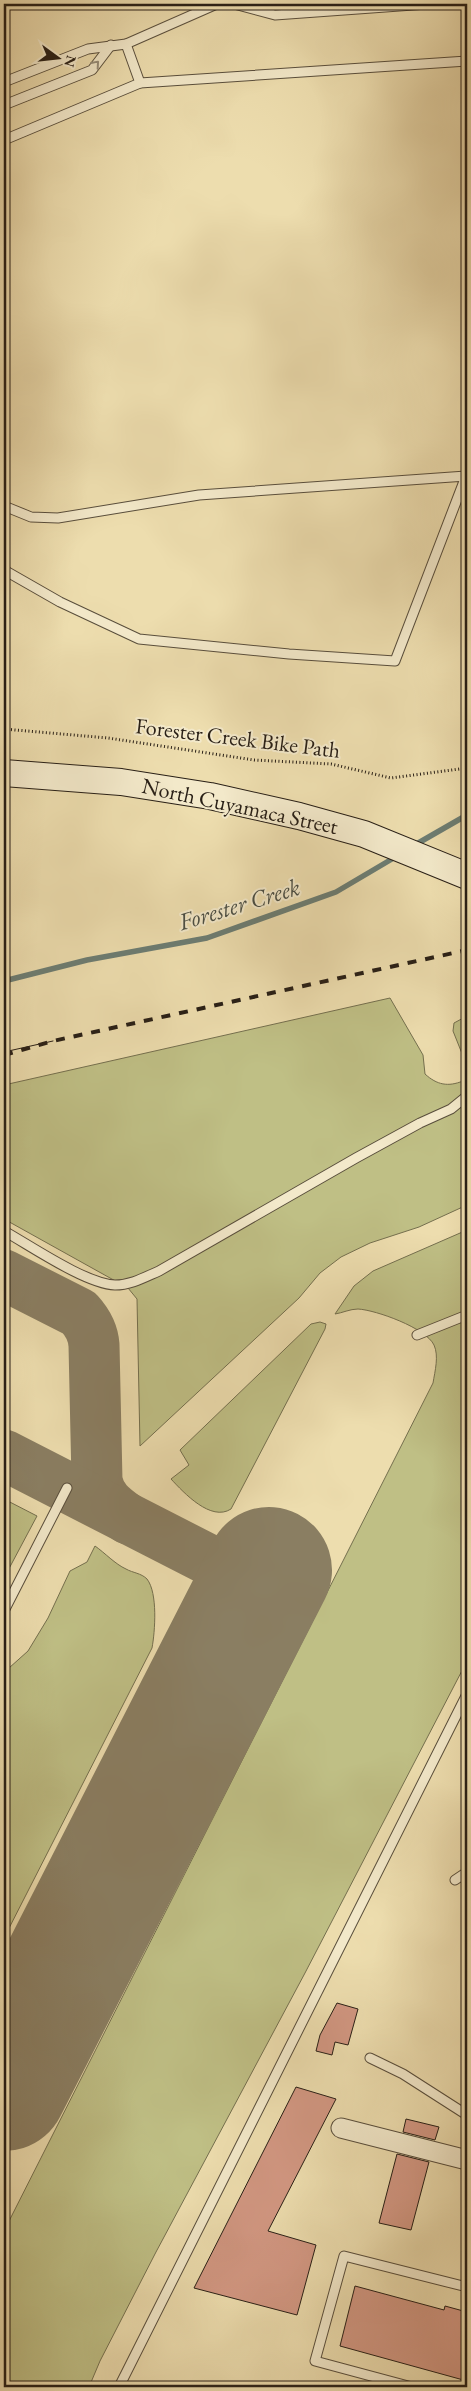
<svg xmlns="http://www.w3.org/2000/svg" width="471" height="2391" font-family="'EB Garamond',serif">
<rect width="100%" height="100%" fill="#edddae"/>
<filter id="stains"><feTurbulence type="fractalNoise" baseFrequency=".004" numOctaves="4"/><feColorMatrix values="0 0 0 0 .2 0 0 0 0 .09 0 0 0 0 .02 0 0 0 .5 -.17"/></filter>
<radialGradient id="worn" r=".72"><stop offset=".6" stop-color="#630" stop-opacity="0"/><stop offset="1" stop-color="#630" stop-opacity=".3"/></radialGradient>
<g fill="#bfbf85" stroke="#746f4e">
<path d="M390,998L423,1055L425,1074C437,1085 448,1087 463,1081L465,1061L453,1031L454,1023L467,1016V1205L419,1227L370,1243L341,1257L320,1273L299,1298L140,1446L137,1299L128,1288L4,1219V1085Z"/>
<path d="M467,1230V1661L305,1973L156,2252L100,2361L89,2387H4V2231L433,1383C435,1371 439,1356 434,1345C426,1328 376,1310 358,1309C350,1309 342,1313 335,1314L354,1286L373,1271Z"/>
<path d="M320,1322L326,1324L325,1329L231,1509C211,1522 184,1493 171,1479L189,1465L180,1450L311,1324Z"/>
<polygon points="4,1499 37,1516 4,1578"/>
<path d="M95,1546C105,1553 115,1564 126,1569C133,1573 141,1573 147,1579C158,1593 155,1632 152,1648L4,1938V1667L8,1660L9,1668L28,1651L48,1618L70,1571L87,1562Z"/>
</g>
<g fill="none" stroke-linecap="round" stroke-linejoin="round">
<g stroke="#6c7d73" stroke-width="5.5">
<polyline points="413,846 467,815"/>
<polyline points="4,981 87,960 207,938 336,892 397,856"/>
</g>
<g stroke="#8a7e62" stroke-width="51">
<path d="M4,1275L79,1313C88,1323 93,1332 94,1345L97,1481C101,1500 113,1508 128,1519"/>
<polyline points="4,1455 260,1586"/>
</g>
<polyline stroke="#8a7e62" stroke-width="126" points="4,2088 269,1570"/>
</g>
<g fill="#d29782" stroke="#281f16">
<polygon points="337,2003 358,2009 348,2045 335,2042 332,2055 316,2051 320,2035"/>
<polygon points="296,2087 336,2099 268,2231 316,2245 297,2315 194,2288"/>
<polygon points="406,2119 439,2127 435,2140 403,2132"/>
<polygon points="397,2154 429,2162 411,2230 379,2223"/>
<polygon points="355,2286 444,2310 445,2306 467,2312 467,2381 340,2346"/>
</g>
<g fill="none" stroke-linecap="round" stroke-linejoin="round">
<defs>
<g id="service">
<polyline points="234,4 275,15 427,4"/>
<polyline points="4,82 88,49 126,44 217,4"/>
<polyline points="140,83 467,61"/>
<polyline points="4,105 92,70 111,45"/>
<polyline points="4,140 140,83 126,44"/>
<polyline points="4,506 31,517 58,518 199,495 466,476 395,661 289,654 139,639 60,602 4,570"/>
<path d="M4,1231C31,1246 86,1284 115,1285C131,1285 145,1277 159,1271L356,1158L420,1123L451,1109L467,1096"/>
<polyline points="417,1335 467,1315"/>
<polyline points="4,1611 67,1488"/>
<polyline points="455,1880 467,1872"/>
<polyline points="370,2058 403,2074 467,2115"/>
<polyline points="119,2387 467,1694"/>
<polyline points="412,2387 315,2361 344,2256 467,2287"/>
</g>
<polyline id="minor" points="341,2128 467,2160"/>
<polyline id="secondary" points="4,773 121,782 210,796 299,816 364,834 467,876"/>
</defs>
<use href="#service" stroke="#594e3c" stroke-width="11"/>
<use href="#minor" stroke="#594e3c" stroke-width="21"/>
<use href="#secondary" stroke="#281f16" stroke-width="28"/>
<polyline stroke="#281f16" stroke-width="3" stroke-dasharray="1 2.5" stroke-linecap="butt" points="4,729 108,738 254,760 331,764 391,778 467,768"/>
<use href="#service" stroke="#f3e9ca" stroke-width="9"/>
<use href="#minor" stroke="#f3e9ca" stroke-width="19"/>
<use href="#secondary" stroke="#f3e9ca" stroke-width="26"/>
<polyline stroke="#281f16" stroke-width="1" points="4,1052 53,1041"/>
<polyline stroke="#281f16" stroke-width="4" stroke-dasharray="9 9" stroke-linecap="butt" points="4,1055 53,1041 467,950"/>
</g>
<defs><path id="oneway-chevron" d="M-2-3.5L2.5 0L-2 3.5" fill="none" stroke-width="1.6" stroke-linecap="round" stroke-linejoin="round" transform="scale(1.25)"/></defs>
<use stroke="#988e79" href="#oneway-chevron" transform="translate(96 64) rotate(-49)"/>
<g text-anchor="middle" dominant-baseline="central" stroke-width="4" stroke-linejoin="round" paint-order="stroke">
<g font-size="22" fill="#281f16" stroke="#f3e9ca">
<text transform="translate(238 738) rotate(7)">Forester Creek Bike Path</text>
<text transform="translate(240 806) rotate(12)">North Cuyamaca Street</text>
</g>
<g font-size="24" font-style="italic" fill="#4a4e44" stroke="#f3e9ca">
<text transform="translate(239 904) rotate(-17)">Forester Creek</text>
</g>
</g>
<rect width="471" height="2391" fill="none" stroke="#edddae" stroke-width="20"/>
<rect x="5" y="5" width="461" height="2381" fill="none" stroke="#281f16" stroke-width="2.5"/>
<rect x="10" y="10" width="451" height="2371" fill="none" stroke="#281f16"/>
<g transform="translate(58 58) rotate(105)" stroke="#f3e9ca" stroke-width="4" paint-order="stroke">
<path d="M0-4L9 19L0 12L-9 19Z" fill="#281f16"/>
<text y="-8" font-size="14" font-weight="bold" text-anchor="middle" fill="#281f16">N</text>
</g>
<rect width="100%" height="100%" filter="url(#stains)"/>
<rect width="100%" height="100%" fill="url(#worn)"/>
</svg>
